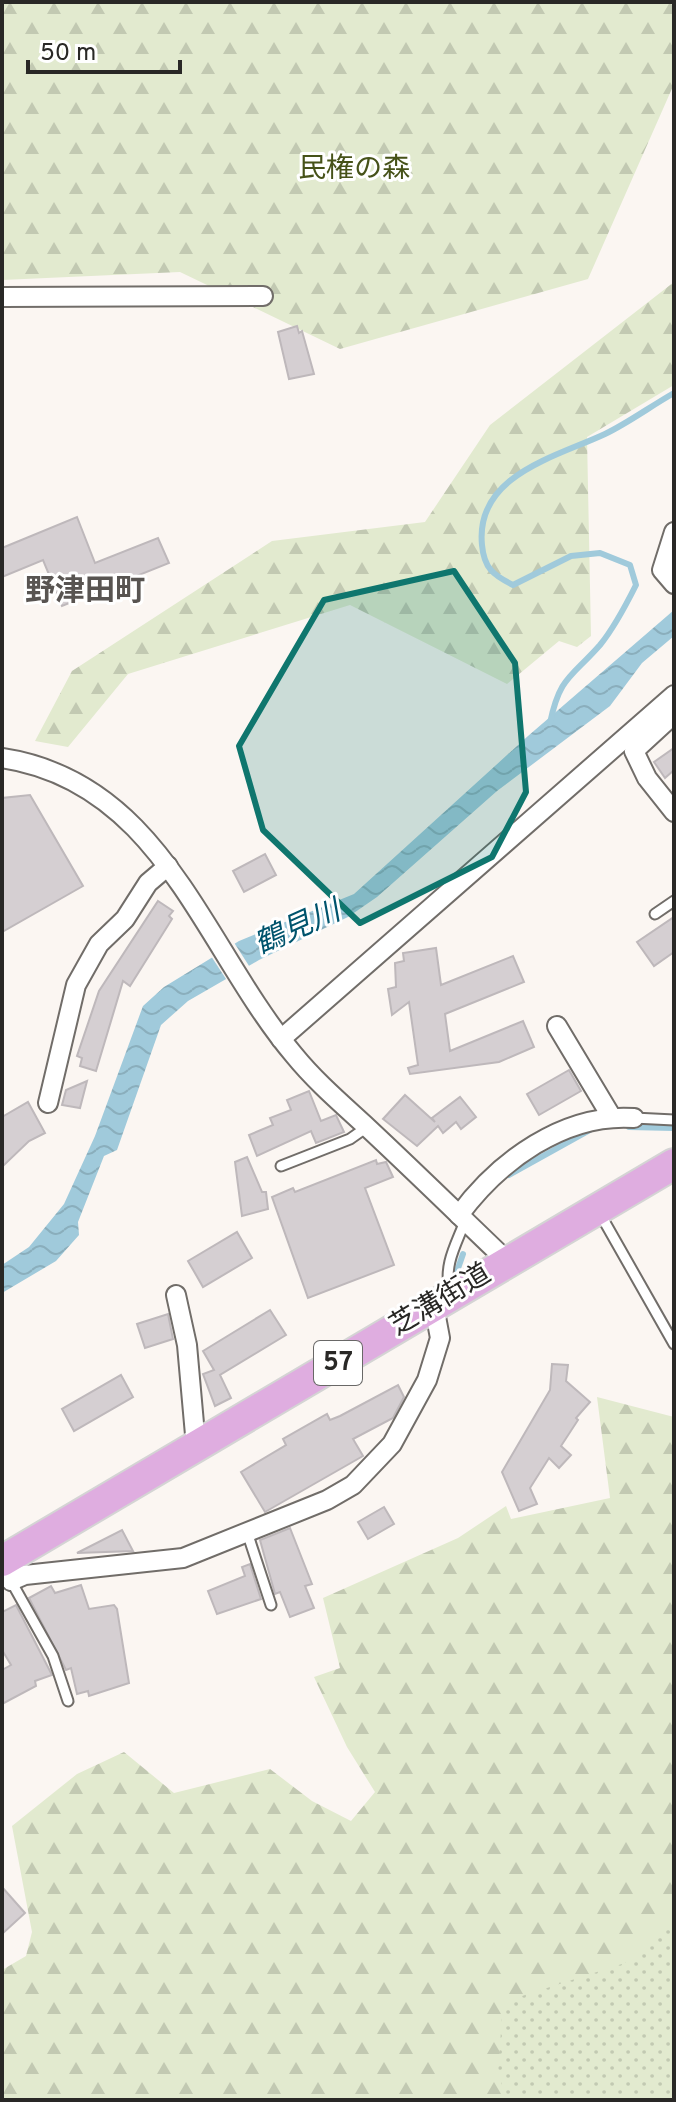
<svg xmlns="http://www.w3.org/2000/svg" width="676" height="2102" font-family="Overpass,'Noto Sans JP',sans-serif">
<defs>
<pattern id="forest-firs" width="22" height="20" patternUnits="userSpaceOnUse" patternTransform="scale(2)"><rect width="22" height="20" fill="#e2eacf"/><path d="M5 1l3.5 6h-7zM16 11l3.5 6h-7z" fill="#c2c9b2"/></pattern>
<pattern id="park-dots" width="8" height="8" patternUnits="userSpaceOnUse" patternTransform="scale(2)"><rect width="8" height="8" fill="#e2eacf"/><path d="M2 2h.1M6 6h.1" fill="none" stroke="#c2c9b2" stroke-width="1.8" stroke-linecap="round"/></pattern>
<pattern id="water-waves" width="16" height="10" patternUnits="userSpaceOnUse" patternTransform="scale(2)"><rect width="16" height="10" fill="#a0cadb"/><path d="M0 5q4-4 8 0t8 0" fill="none" stroke="#8aaebc"/></pattern>
</defs>
<rect width="100%" height="100%" fill="#fbf6f2"/>
<g fill="url(#forest-firs)">
<polygon points="2,2 674,2 674,84 588,279 340,349 180,272 2,280"/>
<polygon points="674,282 674,385 587,437 591,636 577,647 559,641 507,684 350,605 128,674 68,747 35,741 72,671 272,541 425,522 490,425"/>
<polygon points="597,1397 674,1417 674,2100 2,2100 2,1970 26,1956 32,1932 12,1826 77,1774 124,1752 174,1793 270,1769 312,1801 351,1821 375,1792 347,1747 314,1677 340,1668 323,1598 458,1538 506,1506 511,1519 610,1498"/>
</g>
<polygon fill="url(#park-dots)" points="674,1916 674,2100 507,2100 498,2073 503,2002 625,1963"/>
<polygon fill="url(#water-waves)" points="674,610 674,636 642,663 610,706 497,791 377,897 348,917 259,960 188,1001 161,1025 117,1150 104,1156 78,1222 79,1235 56,1261 2,1293 2,1265 29,1247 64,1204 95,1136 143,1006 164,987 239,941 354,894 528,736"/>
<polygon fill="#fbf6f2" points="233,941 251,969 228,982 211,956"/>
<g fill="none" stroke-linecap="round" stroke-linejoin="round">
<g stroke="#a0cadb" stroke-width="6">
<path d="M550,723C560,676 571,678 600,645C614,628 626,605 636,585L630,565L600,553L571,556L513,585C493,575 484,568 482,545C475,475 556,457 605,434C628,423 651,406 674,393"/>
<polyline points="629,1127 674,1128"/>
<polyline points="509,1175 590,1130"/>
<polyline points="456,1274 463,1254"/>
</g>
</g>
<g fill="#d5cfd2" stroke="#beb8bb" stroke-width="2">
<polygon points="297,326 299,333 302,331 314,374 289,379 278,332"/>
<polygon points="77,517 95,563 158,538 169,563 62,606 43,560 2,577 2,548"/>
<polygon points="674,748 674,770 665,778 654,762"/>
<polygon points="30,795 83,886 2,932 2,798"/>
<polygon points="265,854 276,875 244,892 233,871"/>
<polygon points="158,901 173,911 169,916 172,919 130,986 123,981 96,1071 80,1066 82,1058 77,1056 99,991"/>
<polygon points="674,917 674,952 654,966 637,942"/>
<polygon points="436,948 441,985 513,956 524,982 445,1014 450,1051 523,1021 534,1047 499,1062 410,1074 408,1068 418,1065 409,1002 392,1015 388,989 396,987 395,963 404,961 403,953"/>
<polygon points="569,1070 581,1091 539,1115 527,1094"/>
<polygon points="87,1081 80,1108 62,1105 66,1090"/>
<polygon points="309,1091 321,1121 336,1115 344,1132 316,1143 311,1131 257,1156 249,1135 273,1125 270,1118 291,1110 287,1100"/>
<polygon points="405,1095 435,1122 432,1118 460,1097 476,1117 461,1129 456,1122 443,1133 438,1126 417,1146 383,1119"/>
<polygon points="28,1102 45,1133 29,1141 2,1167 2,1117"/>
<polygon points="247,1157 262,1192 266,1192 268,1209 242,1216 235,1162"/>
<polygon points="376,1160 377,1164 386,1162 393,1177 365,1188 394,1265 308,1298 272,1197 293,1188 295,1192"/>
<polygon points="237,1232 252,1258 203,1287 188,1261"/>
<polygon points="270,1310 286,1335 220,1375 231,1398 215,1406 203,1374 214,1370 203,1351"/>
<polygon points="168,1314 173,1339 145,1348 137,1324"/>
<polygon points="552,1364 568,1365 566,1381 590,1402 576,1418 578,1420 561,1446 571,1455 559,1468 549,1458 530,1488 537,1504 519,1511 502,1472 550,1390"/>
<polygon points="121,1375 133,1397 74,1431 62,1409"/>
<polygon points="398,1385 404,1397 393,1418 353,1439 363,1456 265,1512 241,1472 286,1445 283,1439 327,1414 330,1420 340,1416"/>
<polygon points="384,1507 394,1524 368,1539 358,1522"/>
<polygon points="290,1528 312,1584 305,1586 314,1608 290,1617 280,1592 275,1594 260,1540"/>
<polygon points="122,1530 133,1551 77,1553"/>
<polygon points="250,1564 261,1599 217,1614 208,1591 245,1576 242,1567"/>
<polygon points="81,1585 89,1609 114,1605 117,1609 129,1683 89,1696 88,1691 77,1694 71,1668 66,1670 29,1598 51,1586 55,1593"/>
<polygon points="16,1605 52,1675 35,1681 36,1686 2,1704 2,1670 11,1665 2,1650 2,1612"/>
<polygon points="2,1887 25,1913 2,1934"/>
</g>
<g fill="none" stroke-linecap="round" stroke-linejoin="round">
<defs>
<g id="lane">
<polyline points="655,914 674,901"/>
<polyline points="634,1118 674,1120"/>
<polyline points="281,1166 350,1139 367,1127"/>
<polyline points="599,1212 674,1344"/>
<path d="M450,1290C443,1265 457,1243 465,1221"/>
<polyline points="247,1532 271,1605"/>
<polyline points="11,1581 53,1656 68,1701"/>
</g>
<g id="street">
<polyline points="2,297 263,296"/>
<polyline points="674,532 662,570 674,584"/>
<polyline points="674,714 634,751 647,778 674,812"/>
<path d="M2,758C162,782 203,947 294,1055C316,1082 342,1104 368,1128C415,1172 461,1217 508,1262"/>
<polyline points="557,1026 611,1116"/>
<polyline points="281,1039 674,695"/>
<polyline points="48,1103 76,985 99,944 125,919 148,883 168,866"/>
<path d="M459,1215C499,1161 564,1113 634,1118"/>
<polyline points="176,1295 187,1345 196,1446"/>
<polyline points="2,1569 11,1581 25,1575 183,1558 327,1500 353,1485 392,1444 427,1380 440,1338 434,1306"/>
</g>
<polyline id="primary" points="2,1561 674,1164"/>
</defs>
<use href="#lane" stroke="#716d69" stroke-width="13"/>
<use href="#street" stroke="#716d69" stroke-width="22"/>
<use href="#primary" stroke="#d4d4d4" stroke-width="34"/>
<use href="#lane" stroke="#fff" stroke-width="9"/>
<use href="#street" stroke="#fff" stroke-width="18"/>
<use href="#primary" stroke="#dfade0" stroke-width="30"/>
</g>
<path fill="#0f766e" fill-opacity="0.2" stroke="#0f766e" stroke-width="6" stroke-linejoin="round" d="M454,571L515,663L526,792L492,857L360,923L263,830L239,746L324,600Z"/>
<g text-anchor="middle" dominant-baseline="central" stroke-width="6" stroke-linejoin="round" paint-order="stroke">
<rect fill="#fff" stroke="#696867" stroke-width="2" x="314" y="1341" width="48" height="44" rx="6"/>
<g font-size="26" font-weight="bold" fill="#292826">
<text x="338" y="1363">57</text>
</g>
<g font-size="28" fill="#465219" stroke="#fff">
<text x="354" y="170">民権の森</text>
</g>
<g font-size="28" fill="#292826" stroke="#fff">
<text transform="translate(441 1301) rotate(-31)">芝溝街道</text>
</g>
<g font-size="30" font-weight="bold" fill="#585451" stroke="#fff">
<text x="85" y="592">野津田町</text>
</g>
<g font-size="30" font-style="italic" fill="#00546d" stroke="#fff">
<text transform="translate(298 929) rotate(-24)">鶴見川</text>
</g>
</g>
<rect width="676" height="2102" fill="none" stroke="#292826" stroke-width="8"/>
<path d="M28 60v12h152v-12" fill="none" stroke="#292826" stroke-width="4"/>
<text x="40" y="60" font-size="24" fill="#292826" stroke="#ffffff" stroke-width="6" paint-order="stroke">50 m</text>
</svg>
